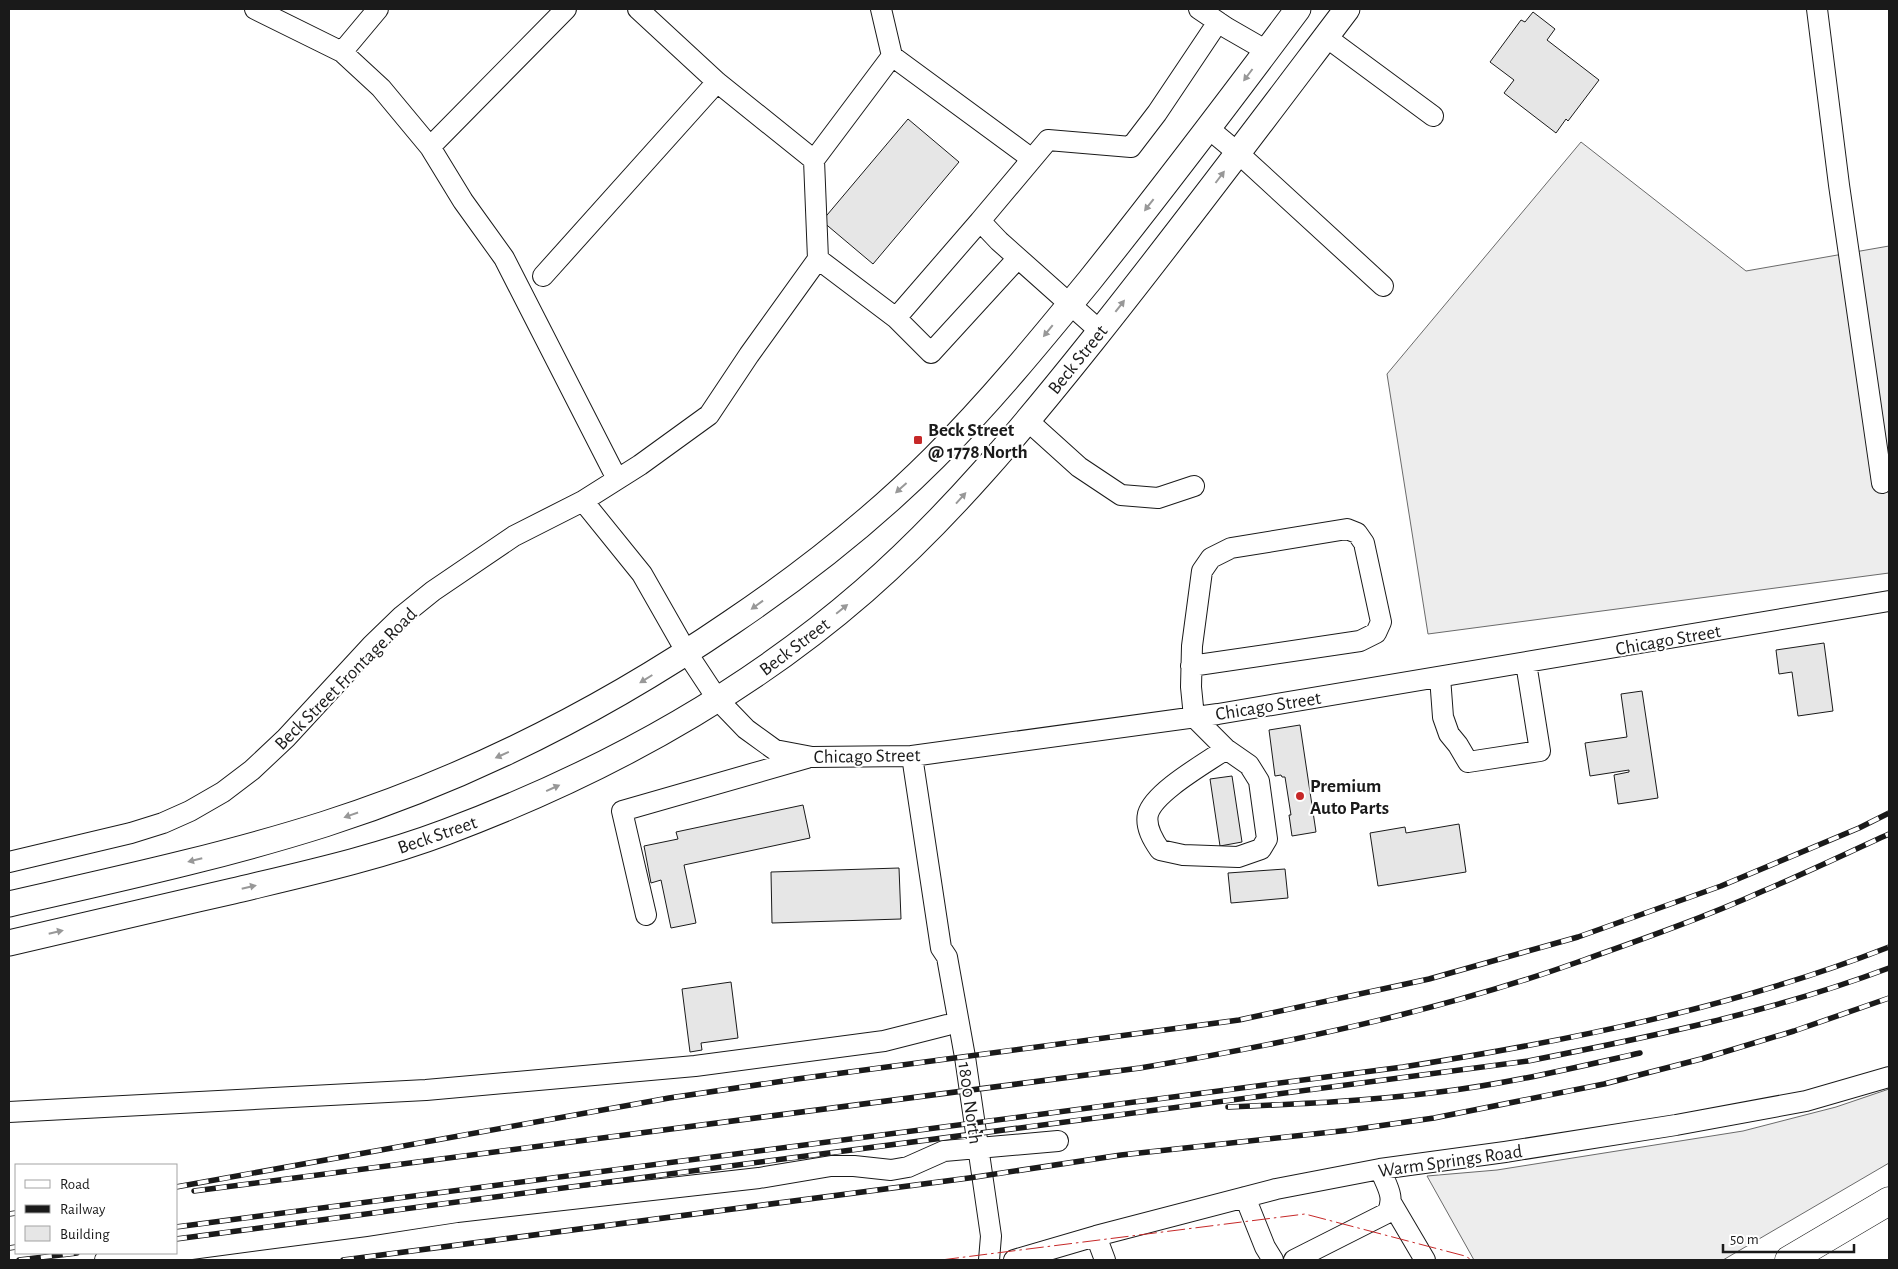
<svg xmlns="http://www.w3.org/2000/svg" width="1898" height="1269" font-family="'Alegreya Sans',sans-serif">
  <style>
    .built { fill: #ededed; stroke: #6a6a6a }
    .building { fill: #e6e6e6; stroke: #1a1a1a }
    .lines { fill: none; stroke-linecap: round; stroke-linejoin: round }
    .minor-casing { stroke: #1a1a1a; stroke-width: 22 }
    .major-casing { stroke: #1a1a1a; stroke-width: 27 }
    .highway-casing { stroke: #1a1a1a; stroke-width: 29 }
    .minor { stroke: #fff; stroke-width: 20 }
    .major { stroke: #fff; stroke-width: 25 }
    .highway { stroke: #fff; stroke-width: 28 }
    .rail-casing { stroke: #1a1a1a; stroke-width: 5.5 }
    .rail { stroke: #fff; stroke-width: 4; stroke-dasharray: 11; stroke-linecap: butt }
    .power { stroke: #c62828; stroke-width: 1; stroke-dasharray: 18 4 2.5 4; stroke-linecap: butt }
    .oneway { fill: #989898 }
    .poi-dot { fill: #c62828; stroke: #fff; stroke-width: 2 }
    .labels { text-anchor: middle; stroke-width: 4; stroke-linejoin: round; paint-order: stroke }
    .street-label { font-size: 19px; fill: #1a1a1a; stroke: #fff }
    .poi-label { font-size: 19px; font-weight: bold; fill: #1a1a1a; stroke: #fff; text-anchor: start }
  </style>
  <rect width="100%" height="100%" fill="#fff"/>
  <path class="built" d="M1581,142L1746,271L1889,246V573L1428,634L1387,374Z
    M1889,1089V1163L1723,1260H1474L1427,1176L1497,1170L1743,1131L1836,1107Z"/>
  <path class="building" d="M1533,12L1555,29L1547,40L1599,80L1568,121L1566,119L1556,133L1504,93L1514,80L1490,62L1521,20L1525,22Z
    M908,119L959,162L873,264L822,221Z
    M1824,643L1833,711L1798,716L1792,672L1779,674L1776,650Z
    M1642,691L1658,798L1618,804L1614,775L1629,772V770L1590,776L1585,743L1627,737L1621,694Z
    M1300,725L1316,832L1292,836L1289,815H1291L1285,777H1282L1281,775L1275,776L1269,730Z
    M1232,776L1242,842L1220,846L1210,779Z
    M803,805L810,838L684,865L696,923L671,928L661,880L651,883L644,846L678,839L676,832Z
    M1459,824L1466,872L1378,886L1370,833L1405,827L1406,833Z
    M899,868L901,919L772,923L771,872Z
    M1285,869L1288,898L1231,903L1228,873Z
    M731,982L738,1038L701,1043L702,1050L690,1052L682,989Z"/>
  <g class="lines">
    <g class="minor-casing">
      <path id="minor" d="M255,9L342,52L381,88L430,147L463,201L504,258L617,479
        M638,9L717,82L814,160
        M881,9L892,56L1032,159
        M1199,9L1227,28L1267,51
        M1817,9L1839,185L1882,483
        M1326,37L1433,116
        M342,52L378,9
        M1208,128L1238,153L1383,286
        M430,147L566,9
        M818,259L814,160L892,56
        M543,276L717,82
        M896,318L980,221
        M1100,331L999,241L980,221L1048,140L1131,147L1157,113L1218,22
        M1028,421L1079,467L1121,495L1158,498L1194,486
        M583,501L642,574L687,653L718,700L746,729L775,750L812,757L912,756L1218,714L1889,601
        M1191,666L1360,641L1376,633L1381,622L1364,543L1357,533L1347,529L1231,548L1211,558L1202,571L1192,646L1191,687L1194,717L1226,749L1249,765L1259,781L1267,839L1261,849L1238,857L1183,855L1160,850C1153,840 1145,827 1148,814C1154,792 1206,763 1226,749
        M1440,677L1443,717L1449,734L1458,745L1468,762L1540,751L1526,663
        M912,756L941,948L947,957L965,1057L991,1236L989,1260
        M9,862L131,833L163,823L190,811L223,792L252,770L286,738L371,646L402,616L433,591L514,536L583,501L640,465L709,415L749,355L818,259L896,318L931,353L1018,258
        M646,915L622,811L807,758
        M9,1112L426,1090L695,1066L884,1041L947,1025
        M1245,1197L1265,1247L1273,1260
        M1392,1204L1425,1260
        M1096,1236L1105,1260
        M176,1251L366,1226L457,1212L759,1178L831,1166H854L891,1170L908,1167L944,1151L1058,1141
        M105,1260L163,1253
        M1014,1260L1096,1236L1276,1189L1380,1169L1505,1152L1676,1125L1806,1101L1889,1077
        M1294,1260L1387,1213C1396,1197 1386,1185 1380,1169"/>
    </g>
    <g class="major-casing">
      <path id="major" d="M9,904C114,880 221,857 325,824C472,777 605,709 732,622C803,574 873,519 934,458C990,402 1040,341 1090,280C1161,191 1230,100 1298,9
        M9,943C83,926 158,908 233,891C304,874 377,858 446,832C598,775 741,698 864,591C950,516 1022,429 1093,340C1180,231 1263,120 1347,9"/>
    </g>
    <g class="highway-casing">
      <path id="highway" d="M1789,1260L1889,1201"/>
    </g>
    <use href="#minor" class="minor"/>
    <use href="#major" class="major"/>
    <use href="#highway" class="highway"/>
    <g class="rail-casing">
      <path id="rail" d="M1228,1107C1298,1104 1369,1101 1439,1092C1507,1084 1573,1068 1640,1053
        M176,1187L669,1098L797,1079L1239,1020L1429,979L1578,937L1721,886L1859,828L1889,813
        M194,1191L1140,1068C1288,1043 1437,1012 1578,962C1640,940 1703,918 1763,891C1806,873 1847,853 1889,834
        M9,1214L16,1213
        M176,1227L1403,1067C1568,1041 1733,1008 1889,947
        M176,1239L1528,1061C1650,1037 1772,1012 1889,968
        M9,1248L16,1247
        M19,1260L77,1253
        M343,1260L969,1178L1121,1155L1350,1130L1434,1118L1604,1084L1701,1059L1794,1031L1889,998"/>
    </g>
    <use href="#rail" class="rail"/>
    <path class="power" d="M941,1260L1305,1214L1465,1256L1472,1260"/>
  </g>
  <defs><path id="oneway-solid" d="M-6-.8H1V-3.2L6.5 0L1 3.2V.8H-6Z" transform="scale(1.25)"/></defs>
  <g class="oneway">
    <use href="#oneway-solid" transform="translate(1248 75) rotate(127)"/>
    <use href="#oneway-solid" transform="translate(1220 177) rotate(-53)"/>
    <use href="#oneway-solid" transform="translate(1149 205) rotate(128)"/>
    <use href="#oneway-solid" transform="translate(1120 306) rotate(-52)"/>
    <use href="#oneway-solid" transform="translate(1048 331) rotate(129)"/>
    <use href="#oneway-solid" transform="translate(901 488) rotate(138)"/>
    <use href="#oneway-solid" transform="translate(961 498) rotate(-48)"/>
    <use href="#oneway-solid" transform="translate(757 605) rotate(144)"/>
    <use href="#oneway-solid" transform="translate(842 609) rotate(-39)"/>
    <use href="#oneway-solid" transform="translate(646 679) rotate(148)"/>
    <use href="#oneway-solid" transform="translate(502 755) rotate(156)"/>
    <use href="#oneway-solid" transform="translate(553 788) rotate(-24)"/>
    <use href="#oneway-solid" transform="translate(351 815) rotate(161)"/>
    <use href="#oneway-solid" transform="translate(195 860) rotate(166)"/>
    <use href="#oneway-solid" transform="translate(249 887) rotate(-13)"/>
    <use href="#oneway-solid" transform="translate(56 932) rotate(-13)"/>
  </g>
  <g class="poi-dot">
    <rect x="913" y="435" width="10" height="10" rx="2.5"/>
    <circle cx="1300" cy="796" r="5"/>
  </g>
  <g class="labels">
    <g class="street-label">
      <text transform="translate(1077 359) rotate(-51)" y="7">Beck Street</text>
      <text transform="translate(1668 639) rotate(-10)" y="7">Chicago Street</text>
      <text transform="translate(794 646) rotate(-37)" y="7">Beck Street</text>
      <text transform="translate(345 678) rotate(-45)" y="7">Beck Street Frontage Road</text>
      <text transform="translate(1268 705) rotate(-9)" y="7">Chicago Street</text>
      <text transform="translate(867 755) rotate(-1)" y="7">Chicago Street</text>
      <text transform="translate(437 834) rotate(-19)" y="7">Beck Street</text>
      <text transform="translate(971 1103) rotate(82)" y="7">1800 North</text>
      <text transform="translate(1450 1160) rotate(-8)" y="7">Warm Springs Road</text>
    </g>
    <g class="poi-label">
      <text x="928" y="436">Beck Street<tspan x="928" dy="22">@ 1778 North</tspan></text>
      <text x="1310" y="792">Premium<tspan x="1310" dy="22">Auto Parts</tspan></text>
    </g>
  </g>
  <rect width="1898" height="1269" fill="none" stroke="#1a1a1a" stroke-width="20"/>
  <rect x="15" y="1164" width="162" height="90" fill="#ffffff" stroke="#a3a3a3"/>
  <rect x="25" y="1180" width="25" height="8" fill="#ffffff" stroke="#a3a3a3"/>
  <text x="60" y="1189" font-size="15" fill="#1a1a1a">Road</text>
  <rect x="25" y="1205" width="25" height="8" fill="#1a1a1a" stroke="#a3a3a3"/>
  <text x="60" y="1214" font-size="15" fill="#1a1a1a">Railway</text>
  <rect x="25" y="1226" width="25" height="15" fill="#e6e6e6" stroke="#a3a3a3"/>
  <text x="60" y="1239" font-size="15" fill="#1a1a1a">Building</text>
  <path d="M1723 1244v8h131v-8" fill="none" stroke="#1a1a1a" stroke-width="2.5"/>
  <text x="1730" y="1244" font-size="15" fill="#1a1a1a" stroke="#ffffff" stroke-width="4" paint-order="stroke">50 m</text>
</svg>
